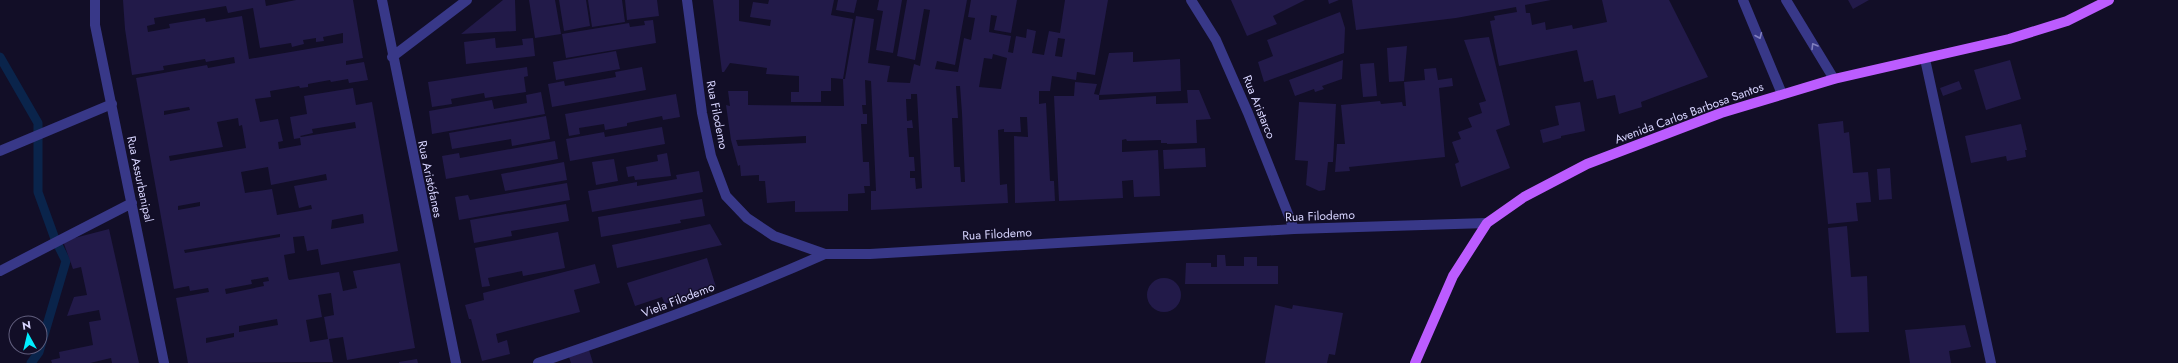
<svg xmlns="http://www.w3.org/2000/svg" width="2178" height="363" font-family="Jost,sans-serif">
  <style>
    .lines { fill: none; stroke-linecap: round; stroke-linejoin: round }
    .stream { stroke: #0a244b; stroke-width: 9 }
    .building { fill: #221a49; fill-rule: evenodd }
    .minor { stroke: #383888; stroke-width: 10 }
    .major { stroke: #bc5cff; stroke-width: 10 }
    .oneway { stroke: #807fbe }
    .labels { text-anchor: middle; stroke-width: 3; stroke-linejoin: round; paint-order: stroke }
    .street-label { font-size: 12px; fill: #d8d5ff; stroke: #120e27 }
  </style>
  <rect width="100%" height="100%" fill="#120e27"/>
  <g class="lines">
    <path class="stream" d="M0,57L38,123V192L55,239L66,261L39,352L31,363"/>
  </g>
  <path class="building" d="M123,0H265L266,6L296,0H353L363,58L346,61V65L364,62L368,80L349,83L348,79L331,82L330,80L308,84V87L300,88L299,86L270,91L271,97L255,99L260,122L278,119L283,141L278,142L279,149L301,145L300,138L294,139L290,117L307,114L304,96L353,88L356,105L372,102L398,251L321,265L318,249L307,251L304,236L293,237L295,253L284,255L288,278L289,280L339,272L343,291L357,288L353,271L400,263L415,348L347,360L343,337L329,339L333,362L188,363L176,298L209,292L208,288L190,291L189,286L174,289L136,78L207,65L208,68L235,63L234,57L206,62L205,59L163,66L164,70L132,75L125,29ZM226,6L228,13L253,8L260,48L291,43L292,47L304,44L303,40L316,38V42L324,41L323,37L343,33V43L249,59L242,16L206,22L205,18L169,24L170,28L148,32L147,26L155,24L154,18ZM189,107L190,110L164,115V111ZM238,118L239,126L242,125L246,148L170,161L169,156L223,147L217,122ZM355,122L356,128L301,137L300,136L313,133L312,129ZM268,167L271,185L326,174L327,180L294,186L299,208L311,205L312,209L277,215L272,189L245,193L241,172ZM200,202V206L178,210V206ZM363,214L364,223L331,229L332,220ZM280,234V237L185,253L184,250ZM268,277L269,281L263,282L264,286L226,294L225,289L252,284L251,280ZM331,293L334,315L324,317L328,339L310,342L306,320L322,317L318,295ZM277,319L278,325L239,332V326ZM234,333V337L206,343V338Z
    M503,0H515L516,31L461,34Z
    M529,0H555L561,34L535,38Z
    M559,0H586L590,26L564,31Z
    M588,0H622L625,22L592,27Z
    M625,0H657L659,16L627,20Z
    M713,0H739V21L770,26L771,20L750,17L753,2L768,4L769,0H834L831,15L853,19L843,79L831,78V91H821V102H791V92H799V76L766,74L767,68L730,63L724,72H722Z
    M838,0H857L854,13L836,10Z
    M879,0H902L893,53L876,50L883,11L877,10Z
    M907,0H967L955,65L937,61L935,69L958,72L964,38L971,40L975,18L968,17L971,0H1017L1011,33L994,30L997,16L991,15L989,32L1011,36L1008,52L1013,53L1016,36L1026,38L1027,29L1036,31L1032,53L1044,55L1049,31L1060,33L1065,0H1108L1095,75L1077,72L1076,80L1052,76L1050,91H1039V104L1046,103L1050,181H1054L1055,201L1015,203L1014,136L1028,137L1027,117H1020L1021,132H1004V129L998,130L1000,185L1007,184L1008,203L871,210V191H876L871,81L865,80L866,105H862L863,114H867V124H861L863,162H869L870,186H864L865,193L848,194V211L795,212V201L767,203L765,181H759V175L741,176L740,165L738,166L731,140L726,105L730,106L728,91H748V105L844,106L843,79H845L856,16L874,19L868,63L890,66L887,82L910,83L914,64L920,66L930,10L924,9L915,60L897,56ZM1058,38L1065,39L1062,57L1055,56ZM993,54L1007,58L1001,89L979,87L984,58L992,59ZM956,86H960L962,113L965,182H961L960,167H954L952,118H958ZM911,94H917L922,188L916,189L915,178H910V171H915L914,157H909L907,128H913L912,120L907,121L906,99H911ZM806,136V143L738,146L736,140Z
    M1231,0H1305L1273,16L1277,24L1247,36Z
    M1328,0H1339L1329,4Z
    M1352,0H1551L1525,5L1526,13H1530L1532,25L1545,22L1546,30L1572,25L1573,29L1607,22L1602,0H1669L1708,77L1641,102L1642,107L1619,114L1615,95L1597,99L1593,80L1584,82L1577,50L1499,66L1490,21L1495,20L1494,16L1517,12L1516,7L1456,18L1356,30Z
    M1848,0H1869L1853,9Z
    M1340,12L1345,28L1344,53L1264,82L1258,62L1273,56L1267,40Z
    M653,20L656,43L566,58L562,34L629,23L630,27L645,25L644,21Z
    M1489,37L1510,125L1496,130L1510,168L1461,187L1455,164L1459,162L1452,142L1461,139L1458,132L1472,127L1468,118L1482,113L1479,103L1486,101L1464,40Z
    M495,38L496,48L523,45L522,39L533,38L535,56L466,64L464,42Z
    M1407,46L1404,81L1389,82L1387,48Z
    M616,51L620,69L556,80L553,62Z
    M1133,52V62L1180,59L1181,91L1099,95L1109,53Z
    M1343,60L1342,79L1322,86L1324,89L1315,92L1314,89L1295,96L1289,80Z
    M2010,60L2021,99L1986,110L1974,70Z
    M1374,63L1377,96L1363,97L1360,64Z
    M527,67L528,76L524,77L526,92L485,98L484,93L451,99L452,104L432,107L428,82Z
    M642,67L646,90L552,107L548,84L564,81L565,86L616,77L615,72Z
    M1436,68L1438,80L1452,78L1453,86L1439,88L1445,157L1349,167L1350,171L1335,172L1337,144H1345L1341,105L1380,101L1381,104L1402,102L1403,106H1406L1404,82L1425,80L1424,69Z
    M1959,81L1962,89L1943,96L1940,88Z
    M1075,82L1097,84L1094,94L1099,95V100L1156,96V104L1188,103L1187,90H1199L1211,119L1196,120L1197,143L1167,144V143H1161V140L1127,141L1126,139L1122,140V152L1158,150L1160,196L1134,197L1133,180L1122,181L1123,198L1059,201L1054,96H1074Z
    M541,92L545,114L432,134L429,111L492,100L494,109L527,103L526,95Z
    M676,94L680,117L663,120L662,116L627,123V126L605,130L604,124L579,128L580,134L569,136L565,114Z
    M1299,102L1336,104L1333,162H1328L1325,190L1319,191L1306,185L1308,161L1295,160Z
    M1580,102L1585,131L1561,136V138L1543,143L1540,130L1559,125L1555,106Z
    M546,116L550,139L512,146L511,139L452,149L449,133Z
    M1843,121L1844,133L1849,132L1853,173L1868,172L1871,202L1856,203L1858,221L1828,224L1818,124Z
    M2021,124L2027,150H2025L2026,157L2007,161L2006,156L1971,163L1965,136Z
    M662,127L665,144L570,161L566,139L604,132L605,137Z
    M555,141L558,159L446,179L442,156L459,153L460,158Z
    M1205,148L1206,167L1164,169L1163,150Z
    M667,153L671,176L635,180L634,176L628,177L626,167L658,161L657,155Z
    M614,159L618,181L596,185L592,162Z
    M564,162L567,180L505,191L501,174Z
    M1890,168L1892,199L1879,200L1877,169Z
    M699,171L703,192L592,212L588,191L637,182V186L677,179L676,175Z
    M567,183L570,200L459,220L455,197L468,195L470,200Z
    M702,199L705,216L680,220L681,223L601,237L598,217Z
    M566,204L569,221L511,231L512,236L474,243L470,220Z
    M710,224L722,245L617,268L612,245Z
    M1847,226L1851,277L1867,276L1869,332L1836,333L1828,228Z
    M109,229L139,363H112L111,358L90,363H52L51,360L60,358L59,352L93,345L89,322L101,320L99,310L67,316L74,297L87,295L81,267L73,269L63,241Z
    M558,232L565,268L523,276L522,271L488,278L490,286L482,287L475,248Z
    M1217,255H1225L1226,266H1244V257H1257V266H1278V284H1185L1186,263H1211V267H1217Z
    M707,258L716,287L665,304L662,297L635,306L627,283Z
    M595,264L600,283L574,290L580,312L496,334L498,343L507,340L510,354L482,361L471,319H469L465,305L484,300L483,293Z
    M1147 295a17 17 0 1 1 34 0a17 17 0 1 1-34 0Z
    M1275,305L1292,309L1293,305L1343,313L1335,355L1329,354L1327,363H1265Z
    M1965,325L1971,347L1949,351L1951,363H1910L1905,330Z
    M589,350L593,363H571L569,357Z
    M417,359L418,363H399V362Z"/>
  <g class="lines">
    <path class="minor" d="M95,0V25L164,363
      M382,0L456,363
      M687,0L702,113L711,156L726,196L747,218L774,236L825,254H870L1294,229L1487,223
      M1191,0L1216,40L1248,113L1294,229
      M1743,0L1782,94
      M1786,0L1834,79
      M392,57L467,0
      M1925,59L1991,363
      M0,151L112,104
      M0,271L132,203
      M538,363C635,330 731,296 825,254"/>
    <path class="major" d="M1415,363L1453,276L1487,223L1524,197L1587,164L1721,113L1834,79L2009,39L2067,21L2109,0"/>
  </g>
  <defs><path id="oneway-chevron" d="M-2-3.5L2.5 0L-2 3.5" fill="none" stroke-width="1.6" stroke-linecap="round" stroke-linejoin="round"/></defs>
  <g class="oneway">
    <use href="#oneway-chevron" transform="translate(1759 36) rotate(67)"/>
    <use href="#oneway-chevron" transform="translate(1814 46) rotate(-121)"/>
  </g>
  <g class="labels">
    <g class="street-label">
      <text transform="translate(1259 107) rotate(68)" y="4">Rua Aristarco</text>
      <text transform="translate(1689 113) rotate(-20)" y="4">Avenida Carlos Barbosa Santos</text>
      <text transform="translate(717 115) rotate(79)" y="4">Rua Filodemo</text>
      <text transform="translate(140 179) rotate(78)" y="4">Rua Assurbanipal</text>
      <text transform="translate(430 179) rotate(78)" y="4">Rua Aristófanes</text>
      <text transform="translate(1320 216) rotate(-2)" y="4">Rua Filodemo</text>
      <text transform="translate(997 234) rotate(-3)" y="4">Rua Filodemo</text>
      <text transform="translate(678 300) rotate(-21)" y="4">Viela Filodemo</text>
    </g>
  </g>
  <g transform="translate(28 335) rotate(352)"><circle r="19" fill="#120e27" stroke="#615e7d"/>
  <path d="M0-3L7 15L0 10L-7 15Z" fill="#01efff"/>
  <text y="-6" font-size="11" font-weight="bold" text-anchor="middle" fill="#d8d5ff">N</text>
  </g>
</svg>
